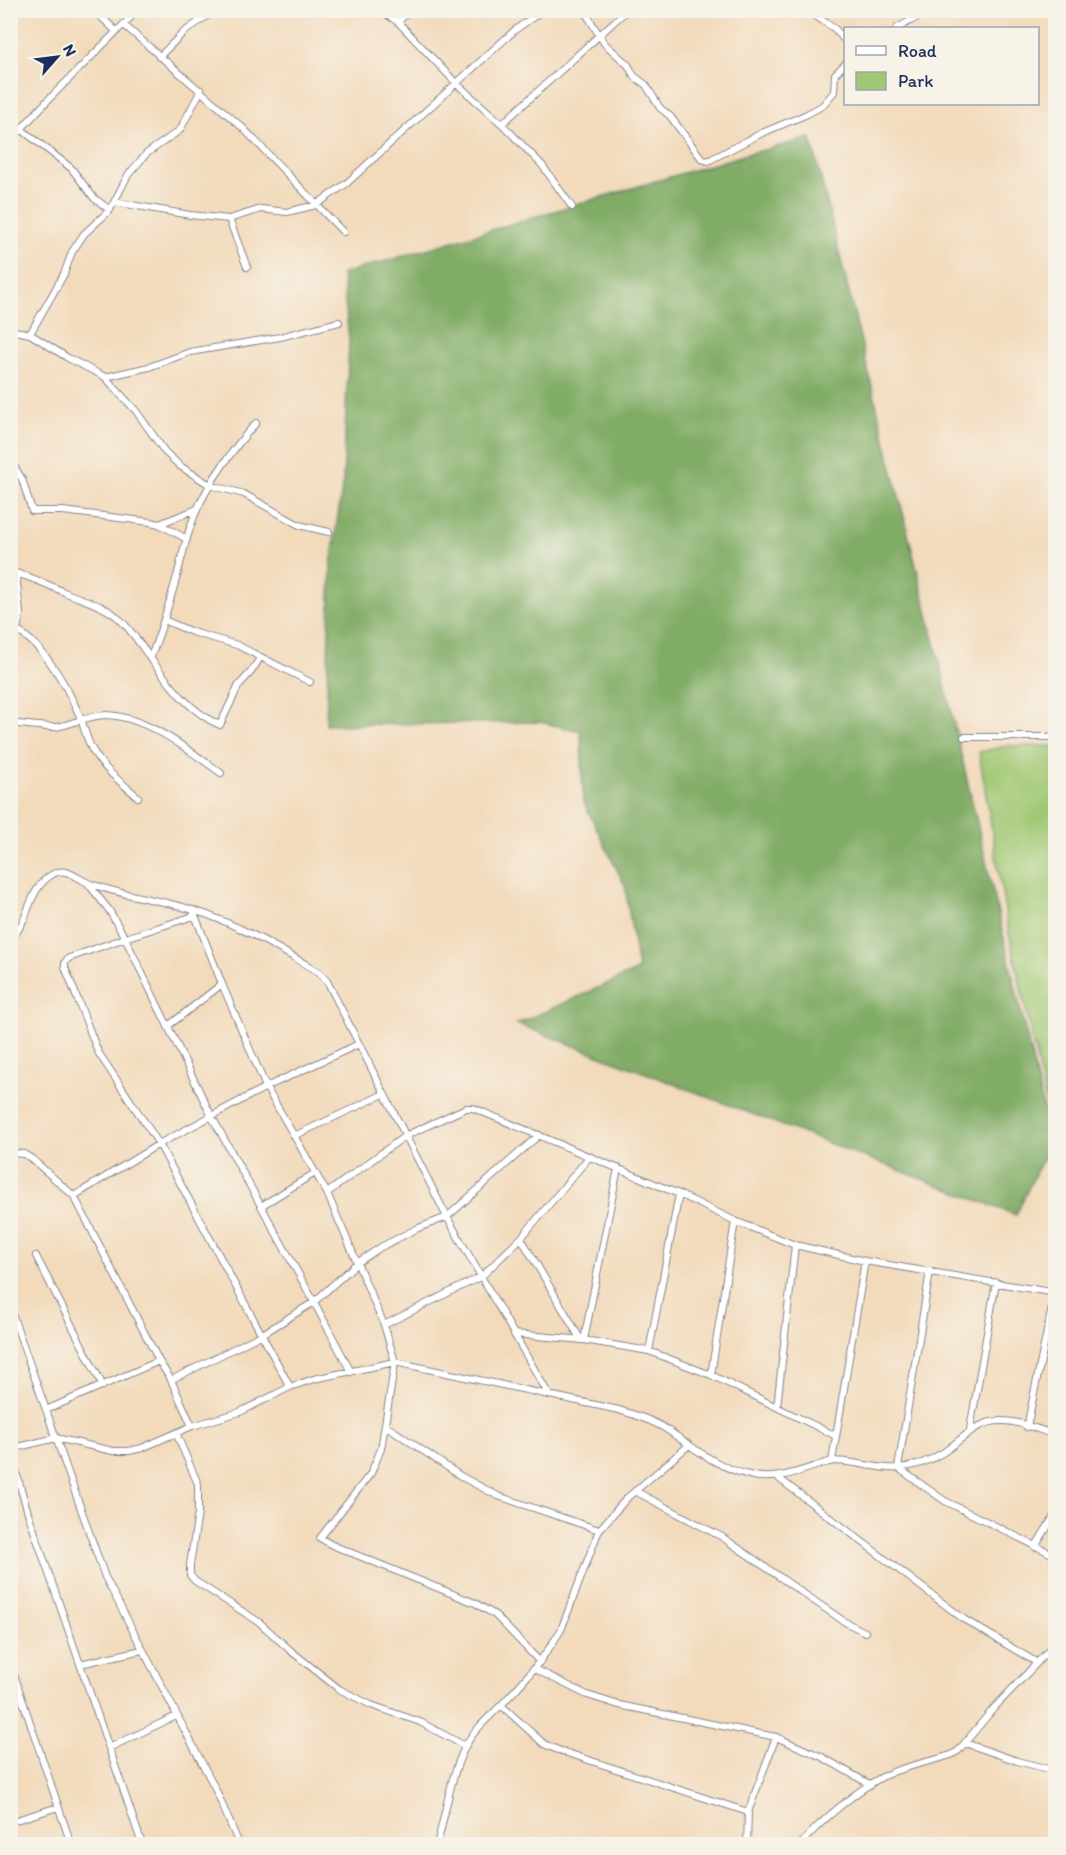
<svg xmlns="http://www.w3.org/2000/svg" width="1066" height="1855" font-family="Itim,sans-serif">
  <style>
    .green { fill: #a0c873; stroke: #5e7c68; stroke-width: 1.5 }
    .forest { fill: #80ac65; stroke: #4e6e62; stroke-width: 1.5 }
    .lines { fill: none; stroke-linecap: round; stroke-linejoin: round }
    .street-casing { stroke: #86848c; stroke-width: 8 }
    .street { stroke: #fff; stroke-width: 6 }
  </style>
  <rect width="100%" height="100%" fill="#f7f3e8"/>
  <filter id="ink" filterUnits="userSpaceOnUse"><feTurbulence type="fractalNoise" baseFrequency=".0167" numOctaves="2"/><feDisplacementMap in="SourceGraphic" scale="12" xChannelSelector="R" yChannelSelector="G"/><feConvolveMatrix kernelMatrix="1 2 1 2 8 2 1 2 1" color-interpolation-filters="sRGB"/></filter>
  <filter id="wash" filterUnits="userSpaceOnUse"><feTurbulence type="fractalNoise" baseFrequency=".008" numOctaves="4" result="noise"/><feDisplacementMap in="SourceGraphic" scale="24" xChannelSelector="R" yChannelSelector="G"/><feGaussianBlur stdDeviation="1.35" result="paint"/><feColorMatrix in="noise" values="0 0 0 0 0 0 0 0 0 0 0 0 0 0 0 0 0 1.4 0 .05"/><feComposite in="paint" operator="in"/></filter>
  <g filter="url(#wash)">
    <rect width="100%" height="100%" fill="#f2dabb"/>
    <path class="green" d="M1006,746H1055V1117L1049,1116L1008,928L979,752Z"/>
    <path class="forest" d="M811,138L941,668L1052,1145L1037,1170L1016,1215L517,1024L638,970L625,886L583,801L581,731L539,722L326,725L331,565L343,481L349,339L342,274L744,155Z"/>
  </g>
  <g filter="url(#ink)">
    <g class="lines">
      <g class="street-casing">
        <path id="street" d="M94,10L117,32
          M380,10L398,22L457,84L502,124L542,165L572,207
          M584,10L604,43L628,65L634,76L646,85L660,108L670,116L702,159L708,161L762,133L805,115L822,106L834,92L835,74L846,63
          M807,10L835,29L846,42
          M398,22L410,10
          M124,25L243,128L343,232
          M897,28L931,10
          M159,57L183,33L215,10
          M502,124L627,10
          M21,129L71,168L94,198L110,210
          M10,141L48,100L138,10
          M114,202L190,215L229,219L261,209L287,212L316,205L347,183L373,159L515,30L543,10
          M229,219L247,267
          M10,330L30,334L68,358L105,377L136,411L165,452L180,466L210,485L244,494L299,525L329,532
          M30,334L64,274L72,252L84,234L110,210L128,175L146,154L180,130L201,90
          M105,377L149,367L190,352L280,337L339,322
          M10,460L22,479L32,511H63L151,522L159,524L197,509
          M159,524L187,539
          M10,572C29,575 45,584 62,591C79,599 102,604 116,616C131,628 140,645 151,659C169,684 191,713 220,725L239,685L251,672L260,658
          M16,573L20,614L17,630
          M164,620L192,632L237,645L310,682
          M10,627C41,640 65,683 78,712C84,725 86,739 93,751C104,770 122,783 138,797
          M150,659C161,632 169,604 177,576C183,554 187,531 197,510C209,482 235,446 256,423
          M18,724C30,725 43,727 55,727C72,725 88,715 106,715C146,716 190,751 221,773
          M964,737H1056
          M89,885L109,910L125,938L212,1117L314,1302L351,1372
          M193,910L222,984L266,1087L327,1193L384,1325L395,1362L381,1449L371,1473L320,1538L332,1545L475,1603L495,1615L540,1662
          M194,916L125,938L69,958L65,962V967L98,1052L159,1144L290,1387
          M10,943C15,935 20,927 24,919C31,902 36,883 53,874C67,866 78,880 91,884C124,896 159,899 193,910C238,924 278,948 319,972L327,981L447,1217L549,1395
          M168,1026L222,984
          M294,1136L384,1094
          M10,1153L24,1154L32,1159L74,1196L159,1361L171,1380L192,1426
          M327,1193L405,1136L466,1108H473L679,1194L735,1221L795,1245L865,1261L1056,1293
          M74,1196L159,1144L266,1087L359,1044
          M261,1206L315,1173
          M36,1256L103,1386
          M930,1271L898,1468L945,1501L1056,1556
          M10,1308L105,1577L215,1788L239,1844
          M384,1325L482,1276L521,1238
          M514,1334L584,1340L649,1351L711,1375L836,1436
          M581,1340L521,1238L590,1156
          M584,1340L618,1168
          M649,1351L679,1194
          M711,1375L735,1221
          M171,1380L261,1335L314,1302L357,1263L381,1247L416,1229L447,1217L539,1135
          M777,1407L795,1245
          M46,1410L159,1361
          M385,1425L462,1477L498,1496L599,1530
          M1027,1427L1055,1293
          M970,1429L996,1282
          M176,1433L198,1484V1513L190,1565V1575L195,1581L259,1622L291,1651L339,1689L371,1705L420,1722L465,1746
          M10,1449L56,1438L113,1451H129L142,1448L192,1426L240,1412L290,1387L314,1379L395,1362L619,1410C635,1415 652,1420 666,1429C696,1449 717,1468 753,1476C780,1481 804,1469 829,1462C845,1458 877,1470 897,1468C913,1467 930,1461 944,1452C963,1439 977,1420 1003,1421C1020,1421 1039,1430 1056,1435
          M10,1452L29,1516L142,1844
          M832,1461L865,1261
          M777,1477L965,1620L1036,1662
          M635,1491L722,1537L810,1598L845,1622L865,1632
          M1035,1547L1056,1513
          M10,1663L71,1844
          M80,1664L142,1650
          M535,1669L587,1695L619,1705L776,1737L822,1757L871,1785
          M501,1705L544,1744L558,1750L748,1812
          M965,1743L1017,1761L1056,1771
          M109,1748L176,1716
          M10,1822L58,1807
          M437,1844C446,1813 450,1777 465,1747C473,1730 491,1716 504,1702C527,1678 543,1659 561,1630L599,1530L628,1497L688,1446
          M747,1844L748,1812L776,1737
          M801,1844C819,1822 866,1782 893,1772C912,1765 932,1761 951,1755L958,1751L994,1708L1056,1643"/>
      </g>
      <use href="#street" class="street"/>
    </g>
  </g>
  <rect width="1066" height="1855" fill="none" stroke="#f7f3e8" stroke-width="36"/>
  <rect x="844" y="27" width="195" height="78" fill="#f7f3e8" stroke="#9fa5b1" stroke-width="1.5"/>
  <rect x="856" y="46" width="30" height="9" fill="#ffffff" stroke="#9fa5b1" stroke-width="1.5"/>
  <text x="898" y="57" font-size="18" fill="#1b2f5e">Road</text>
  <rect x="856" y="72" width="30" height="18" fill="#a0c873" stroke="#9fa5b1" stroke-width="1.5"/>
  <text x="898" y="87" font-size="18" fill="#1b2f5e">Park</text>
  <g transform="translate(57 57) rotate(62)" stroke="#f7f3e8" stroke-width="4.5" paint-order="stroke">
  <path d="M0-4.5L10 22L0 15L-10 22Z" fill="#1b2f5e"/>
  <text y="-9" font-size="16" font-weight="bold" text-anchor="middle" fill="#1b2f5e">N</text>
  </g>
</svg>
